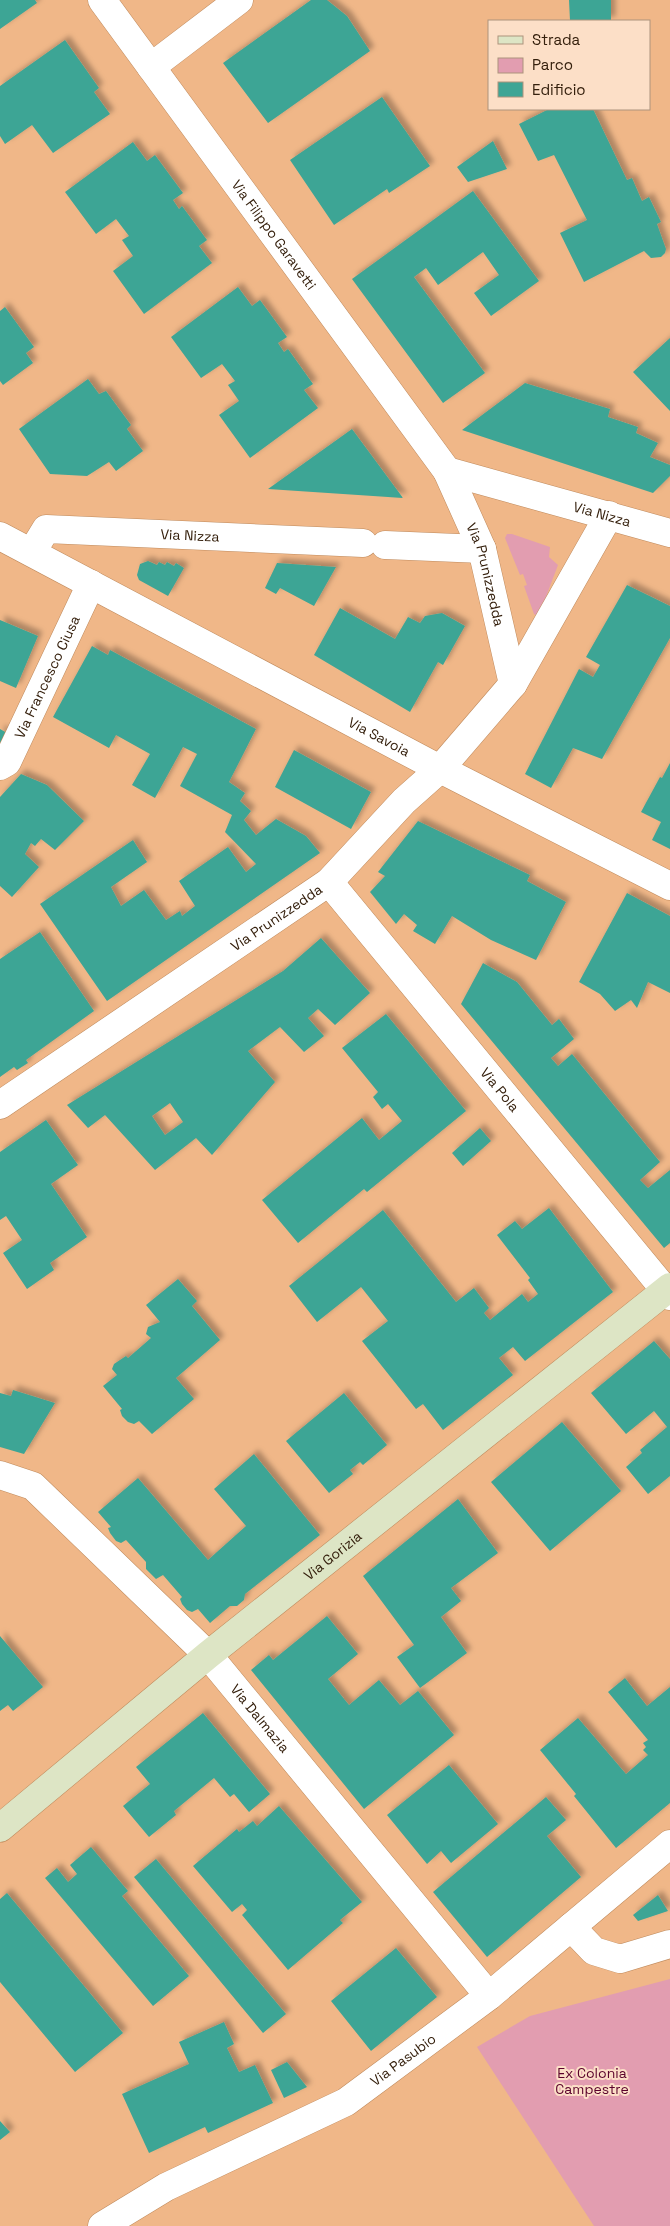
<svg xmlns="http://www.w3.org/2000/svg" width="670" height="2226" font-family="'Space Grotesk',sans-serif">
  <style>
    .green { fill: #e29db0 }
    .building { fill: #3ea595; fill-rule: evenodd; filter: url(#shadow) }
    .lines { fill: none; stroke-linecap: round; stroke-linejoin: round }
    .minor-casing { stroke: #bf8a5c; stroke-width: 29 }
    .tertiary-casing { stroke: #bf8a5c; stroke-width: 29 }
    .secondary-casing { stroke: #bf8a5c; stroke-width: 29 }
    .minor { stroke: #fff; stroke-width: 28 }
    .tertiary { stroke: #fff; stroke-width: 28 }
    .secondary { stroke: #dde5c5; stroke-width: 28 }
    .labels { text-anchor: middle; stroke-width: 4; stroke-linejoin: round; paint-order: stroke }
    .street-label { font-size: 14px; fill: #35200d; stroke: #fcdfc7 }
    .park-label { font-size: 14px; fill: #5b022c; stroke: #fcdfc7 }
  </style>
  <defs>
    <filter id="shadow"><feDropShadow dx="4.5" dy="-4.5" stdDeviation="2.5" flood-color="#0004"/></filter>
  </defs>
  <rect width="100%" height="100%" fill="#f0b788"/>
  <path class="green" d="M507,534H512L550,547L549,557L558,565L541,610L537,616L534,614L524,586L527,585L523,574L520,575L505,538Z
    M670,1979V2226H594L477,2047L530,2016Z"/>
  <path class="building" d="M0,0H35L37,3L0,29Z
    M311,0H327L347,16L370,51L268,123L223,63Z
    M569,0H611V21H570Z
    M65,40L99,88L94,92L110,114L53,153L32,125L5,144L0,136V86Z
    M382,97L430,166L389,193L387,189L334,225L290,160Z
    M549,109H593L627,180L632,178L642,201L649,197L661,222L657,224L666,249L665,253L661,257L651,258L644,251L584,282L560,233L587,220L554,155L538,161L519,124Z
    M493,141L507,169L468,182L457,167Z
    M133,142L147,161L155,155L183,193L173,200L179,209L182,206L207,240L199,246L212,263L144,314L113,271L133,256L122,240L129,236L116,219L96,234L65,192Z
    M473,191L539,281L491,316L474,293L499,275L483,252L438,285L426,268L414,277L485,373L443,403L352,279Z
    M238,287L252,306L260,300L287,337L278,343L284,352L288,349L313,384L304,390L318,408L250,458L219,415L239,401L228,385L235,381L222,364L201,378L171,337Z
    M5,307L34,347L26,353L33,363L3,385L0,381V311Z
    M670,338V411L633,372Z
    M88,379L99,394L106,391L131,425L127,429L143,451L116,471L109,462L87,476L50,474L19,429Z
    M525,383L610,409L608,417L638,427L636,433L658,443L650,457L670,465V476L653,493L462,430Z
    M352,429L403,498L268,489Z
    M148,561L157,565L159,562L165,565L167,562L174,566L176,563L184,568L168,596L139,580L137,575L140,564Z
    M277,563L336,567L314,606L280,588L276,594L265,588Z
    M627,585L670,606V638L602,759L573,748L551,788L525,774L579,669L593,677L600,665L586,657Z
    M340,608L395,639L408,617L420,623L425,616L442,613L465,626L443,665L438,662L410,712L314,655Z
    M0,620L38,636L16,688L0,681Z
    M92,646L108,655L110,650L256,729L229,782L245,793L240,801L251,811L244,820L256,835L276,819L306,836L320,853L107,1001L40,904L133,840L147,862L111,887L121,906L144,890L166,920L180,911L182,916L195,906L179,881L228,847L246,872L256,864L225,832L232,815L180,786L197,754L183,747L155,798L132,785L150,754L116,735L109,748L53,717Z
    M0,729L7,733L0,745Z
    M294,750L371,792L351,829L275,787Z
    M670,763V849L652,840L661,822L641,812L660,777L662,778Z
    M21,774L47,785L84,821L55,850L41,839L35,846L31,843L25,854L39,867L12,897L0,886V797Z
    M418,821L530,875L527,881L566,902L536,960L491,940L452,916L435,944L413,931L417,925L404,914L396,924L370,892L385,876L378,872Z
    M627,893L670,916V993L648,982L637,1008L631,1000L615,1011L600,994L579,982Z
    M40,932L94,1011L26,1060L28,1063L17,1070L14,1067L0,1077V959Z
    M321,938L370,993L335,1025L318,1009L308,1018L324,1036L304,1052L280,1027L248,1051L275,1082L212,1155L196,1138L155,1170L105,1115L88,1128L67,1105L283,971ZM170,1103L183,1122L165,1135L152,1116Z
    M483,963L517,982L552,1025L559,1019L574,1039L551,1058L558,1066L572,1054L660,1162L640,1180L648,1188L670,1170V1243L664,1248L461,1004Z
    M386,1014L466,1111L367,1192L364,1189L298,1243L262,1200L362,1118L379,1140L402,1121L388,1104L382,1109L373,1097L378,1092L342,1048Z
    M46,1120L78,1165L51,1184L87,1237L50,1263L54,1270L27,1289L3,1253L22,1240L6,1216L0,1220V1152Z
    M480,1128L491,1141L463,1166L452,1153Z
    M549,1208L613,1292L525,1361L513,1347L499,1358L513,1375L443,1430L423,1404L416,1409L362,1341L388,1321L361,1287L317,1322L289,1286L383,1210L456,1302L474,1288L489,1308L484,1313L490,1320L522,1294L528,1302L538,1294L528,1280L530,1278L497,1235L515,1221L522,1229Z
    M178,1279L197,1301L192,1306L220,1340L176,1378L194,1399L152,1434L139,1421L134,1424L128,1422L122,1416L120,1410L122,1409L103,1386L117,1375L112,1369L114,1364L126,1356L128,1358L151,1338L146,1334L148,1327L160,1322L146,1305Z
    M654,1341L670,1359V1476L648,1494L626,1467L642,1453L640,1450L667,1427L654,1411L626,1434L591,1393Z
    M13,1390L55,1403L24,1454L0,1447V1393L11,1396Z
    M344,1393L387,1445L363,1465L360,1462L350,1470L353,1474L329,1493L286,1441Z
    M562,1422L621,1491L550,1551L491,1482Z
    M254,1454L320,1535L245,1594L244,1600L237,1606H230L210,1623L198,1609L192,1612L187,1610L182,1604L180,1599L182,1597L163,1575L156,1579L146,1569V1562L126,1540L121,1543L116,1541L110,1533L108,1528L111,1527L98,1512L138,1478L208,1560L246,1526L214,1489Z
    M458,1499L498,1553L451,1588L461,1601L441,1617L467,1653L420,1688L397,1657L414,1645L363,1576Z
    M327,1616L358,1654L328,1679L349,1705L379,1680L400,1705L418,1691L454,1735L364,1809L251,1670L269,1655L273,1660Z
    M0,1636L43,1687L13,1711L8,1705L0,1711Z
    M625,1678L647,1706L670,1687V1803L616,1848L574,1796L576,1794L540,1750L578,1718L626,1774L648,1755L643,1750L646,1747L643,1743L648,1740L608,1692Z
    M203,1713L270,1794L249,1812L234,1794L230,1797L214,1778L174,1811L176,1815L149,1837L123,1806L150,1784L136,1767Z
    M449,1765L498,1824L451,1863L441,1851L427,1864L387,1815Z
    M546,1797L566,1820L547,1836L581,1877L487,1957L433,1892Z
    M279,1806L362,1902L340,1920L343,1923L288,1970L242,1915L247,1910L242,1904L232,1912L193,1866L237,1829L239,1832L253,1821L257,1826Z
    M91,1847L128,1891L122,1896L189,1976L153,2006L45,1878L57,1868L68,1882L77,1874L70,1865Z
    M156,1859L286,2014L263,2033L134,1877Z
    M7,1893L123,2033L75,2072L0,1982V1899Z
    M658,1895L668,1911L638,1921L633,1915Z
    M396,1948L437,1997L371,2051L331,2001Z
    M224,2022L234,2044L227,2048L239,2072L255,2065L273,2103L208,2133L205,2127L149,2153L122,2094L189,2064L179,2042Z
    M287,2062L307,2087L284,2098L271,2070Z
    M0,2121L10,2132L0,2140Z"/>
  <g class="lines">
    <g class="minor-casing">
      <g id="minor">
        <path id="s1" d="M102,0L447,471L482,549L513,684"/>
        <path d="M151,67L239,0"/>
        <path id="s2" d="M447,471L670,533"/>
        <path d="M385,545L482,549"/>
        <path id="s3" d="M32,552L46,529L363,543"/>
        <path id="s4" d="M0,766L7,762L91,584"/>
        <path id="s5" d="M329,882L670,1296"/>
        <path id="s6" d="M0,1105L329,882L404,801L440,769L513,684L609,515"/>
        <path id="s7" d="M0,1475L33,1486L208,1655L489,1996"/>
        <path d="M571,1927L594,1951L620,1959L670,1944"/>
        <path id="s8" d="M102,2226L166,2187L346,2102L489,1996L670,1844"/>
      </g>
    </g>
    <g class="tertiary-casing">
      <g id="tertiary">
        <path id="s9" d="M0,536L440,769L670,886"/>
      </g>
    </g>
    <g class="secondary-casing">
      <g id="secondary">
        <path id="s10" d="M0,1828L208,1655L670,1287"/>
      </g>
    </g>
    <use href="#minor" class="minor"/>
    <use href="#tertiary" class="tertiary"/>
    <use href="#secondary" class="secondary"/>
  </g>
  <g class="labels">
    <g class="street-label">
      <text dy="5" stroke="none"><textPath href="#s1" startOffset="291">Via Filippo Garavetti</textPath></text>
      <text dy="5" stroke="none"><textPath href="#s2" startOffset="161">Via Nizza</textPath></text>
      <text dy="5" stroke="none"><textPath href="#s3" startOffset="171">Via Nizza</textPath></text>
      <text dy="5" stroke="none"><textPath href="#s1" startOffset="695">Via Prunizzedda</textPath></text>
      <text dy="5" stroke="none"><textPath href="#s4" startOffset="102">Via Francesco Ciusa</textPath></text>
      <text dy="5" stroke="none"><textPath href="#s9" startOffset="429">Via Savoia</textPath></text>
      <text dy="5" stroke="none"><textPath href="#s6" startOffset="334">Via Prunizzedda</textPath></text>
      <text dy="5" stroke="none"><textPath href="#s5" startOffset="269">Via Pola</textPath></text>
      <text dy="5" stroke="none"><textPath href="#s10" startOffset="430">Via Gorizia</textPath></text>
      <text dy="5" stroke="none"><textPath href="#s7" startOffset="360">Via Dalmazia</textPath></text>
      <text dy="5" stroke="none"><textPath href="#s8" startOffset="345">Via Pasubio</textPath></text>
    </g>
    <g class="park-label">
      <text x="592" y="2078">Ex Colonia<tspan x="592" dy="16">Campestre</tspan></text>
    </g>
  </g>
  <rect x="488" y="20" width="162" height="90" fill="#fcdfc7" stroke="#ac937d"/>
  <rect x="498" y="36" width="25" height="8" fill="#dde5c5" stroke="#ac937d"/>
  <text x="532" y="45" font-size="15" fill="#35200d">Strada</text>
  <rect x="498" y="58" width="25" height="15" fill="#e29db0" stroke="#ac937d"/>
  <text x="532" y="70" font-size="15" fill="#35200d">Parco</text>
  <rect x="498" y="82" width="25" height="15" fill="#3ea595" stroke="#ac937d"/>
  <text x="532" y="95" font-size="15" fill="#35200d">Edificio</text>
</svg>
